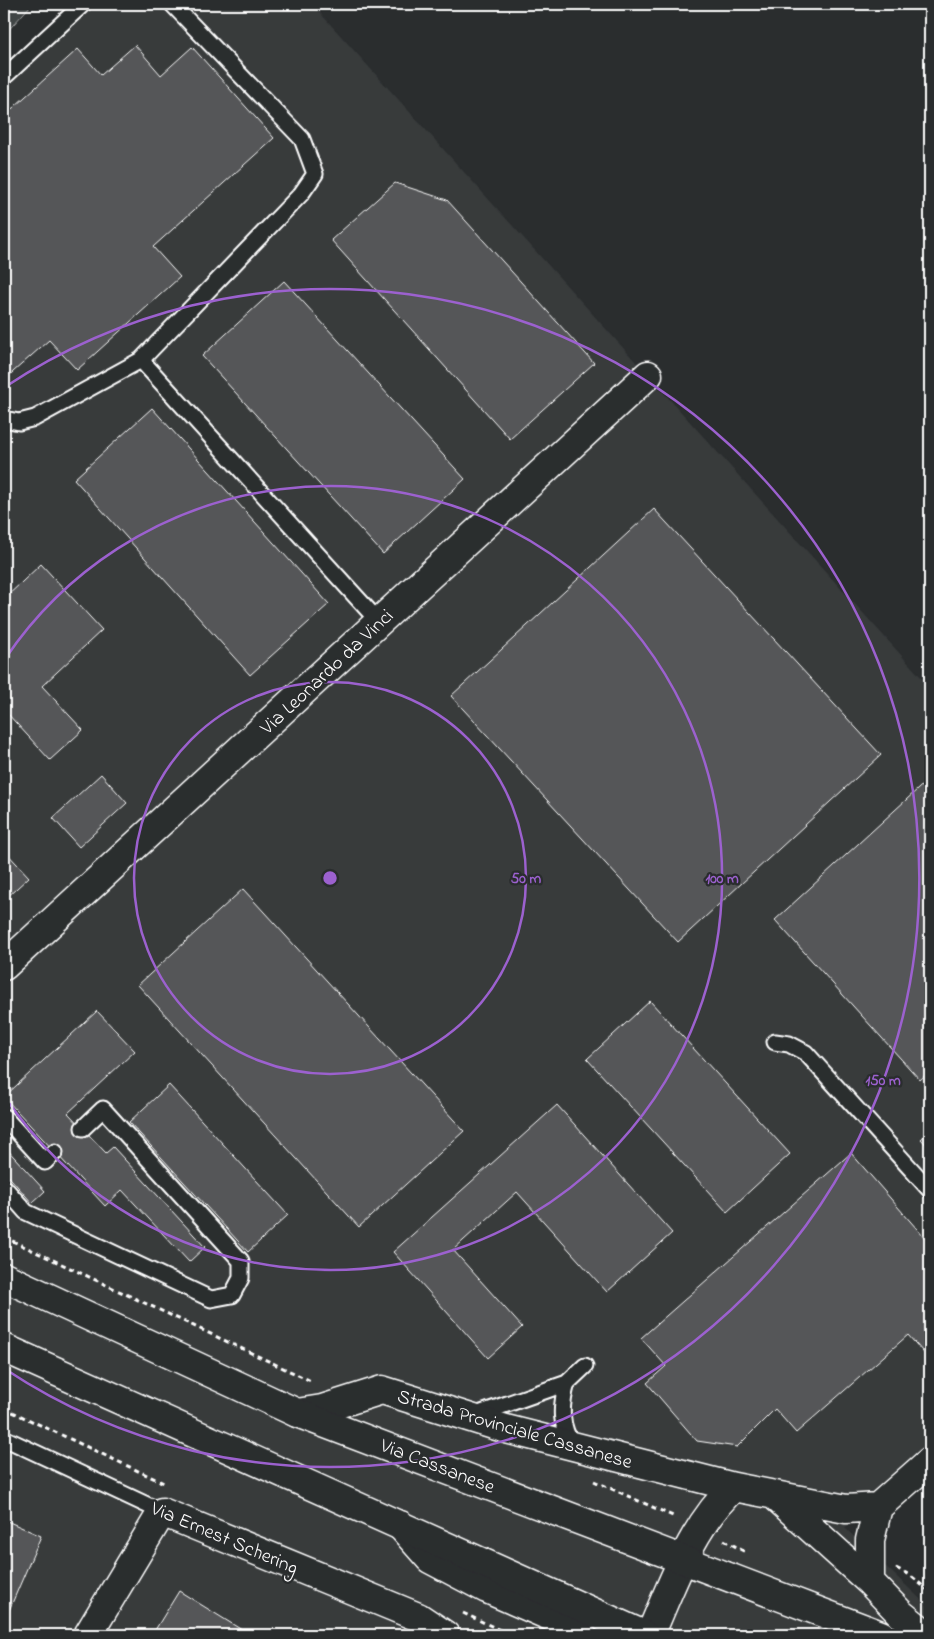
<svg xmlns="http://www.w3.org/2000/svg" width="934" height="1639" font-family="'Indie Flower',sans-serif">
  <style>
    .built { fill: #373a3b }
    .green { fill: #414445; stroke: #a0a2a2 }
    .building { fill: #555758; stroke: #fff }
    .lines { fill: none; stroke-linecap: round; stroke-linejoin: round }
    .service-casing { stroke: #fff; stroke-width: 19 }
    .minor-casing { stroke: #fff; stroke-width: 31 }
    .primary-casing { stroke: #fff; stroke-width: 31 }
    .path { stroke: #fff; stroke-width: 3; stroke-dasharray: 5 4; stroke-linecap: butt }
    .service { stroke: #2a2d2e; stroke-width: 15 }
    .minor { stroke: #2a2d2e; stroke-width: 28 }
    .primary { stroke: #2a2d2e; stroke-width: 28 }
    .ring { fill: none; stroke: #9c61cf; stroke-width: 2.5 }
    .labels { text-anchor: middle; stroke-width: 4.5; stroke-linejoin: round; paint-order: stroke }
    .street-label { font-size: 20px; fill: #fff; stroke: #2a2d2e }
    .centre { fill: #9c61cf; stroke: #2a2d2e; stroke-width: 2.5 }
    .ring-label { font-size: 15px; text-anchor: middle; font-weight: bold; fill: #9c61cf; stroke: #2a2d2e; stroke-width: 4.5; stroke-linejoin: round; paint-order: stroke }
  </style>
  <rect width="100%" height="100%" fill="#2a2d2e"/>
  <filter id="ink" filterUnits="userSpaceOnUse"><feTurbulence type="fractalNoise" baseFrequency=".02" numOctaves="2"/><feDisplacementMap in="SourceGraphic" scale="10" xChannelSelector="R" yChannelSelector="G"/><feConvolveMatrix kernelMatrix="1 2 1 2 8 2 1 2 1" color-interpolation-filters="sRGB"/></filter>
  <g filter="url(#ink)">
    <path class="built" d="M89,4H312L930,687V1447L845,1528L930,1608V1635H4V90Z"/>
    <path class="green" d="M4,4H32L4,35Z"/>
    <path class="building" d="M135,45L161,75L192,47L274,138L153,247L180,277L77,370L49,340L4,380V116L78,49L101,75Z
      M395,183L447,200L594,363L510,439L331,240Z
      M284,281L465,479L383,554L202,356Z
      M152,408L329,604L250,675L74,479Z
      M654,509L881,755L678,942L451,696Z
      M41,564L102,630L42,686L83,730L50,760L6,712L4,714V599Z
      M101,774L127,803L79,847L53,818Z
      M930,778V1071L920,1080L775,920Z
      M4,850L29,877L4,900Z
      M243,889L464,1131L359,1227L138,985Z
      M650,1001L790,1154L727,1212L587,1059Z
      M97,1011L135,1051L68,1113L106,1153L113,1147L205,1247L189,1262L122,1190L105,1206L4,1097Z
      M169,1085L288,1215L248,1252L129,1122Z
      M557,1105L672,1233L607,1292L517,1192L453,1250L522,1327L488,1358L393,1252Z
      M930,1131V1149L921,1139Z
      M4,1146L45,1191L32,1203L4,1171Z
      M851,1153L930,1244V1360L908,1335L796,1433L775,1409L737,1447L697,1441L647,1383L666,1366L641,1338Z
      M7,1521L41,1536L4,1622V1529Z
      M179,1591L250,1635H152Z"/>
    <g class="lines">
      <g class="service-casing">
        <path id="service" d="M4,77L83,4
          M141,360L379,622
          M4,419L19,422L35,418L141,360L301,194L315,174L302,139L172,4
          M775,1042L789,1044L806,1053L930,1190
          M4,1117L45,1162L55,1152
          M4,1187L26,1212L211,1299L232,1295L241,1278V1261L103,1109L83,1128
          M567,1383C560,1408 560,1425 573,1446
          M473,1416L567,1383L585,1366
          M4,1438L162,1512"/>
      </g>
      <g class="minor-casing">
        <path id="minor" d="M4,966L648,375
          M297,1413L322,1409L382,1390L506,1429L734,1487L846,1509L878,1507
          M774,1495L870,1582L901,1614L927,1635
          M400,1525L430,1559L487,1589L577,1628L582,1635
          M870,1582V1540L878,1507L930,1461
          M88,1635L162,1512L418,1617L445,1635
          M650,1635C672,1585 692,1525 734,1487"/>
      </g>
      <g class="primary-casing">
        <path id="primary" d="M4,1277L297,1413L881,1635
          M4,1348L644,1635"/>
      </g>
      <path class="path" d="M4,1237L313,1382
        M4,1408L166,1484
        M594,1481L675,1517
        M724,1540L747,1553
        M896,1568L910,1575L930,1592
        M463,1613L511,1635"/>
      <use href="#service" class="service"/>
      <use href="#minor" class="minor"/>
      <use href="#primary" class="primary"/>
    </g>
  </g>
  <g class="ring">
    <circle cx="330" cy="878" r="196"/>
    <path d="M5 659A392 392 0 1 1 5 1097"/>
    <path d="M5 387A589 589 0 1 1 5 1369"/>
  </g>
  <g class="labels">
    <g class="street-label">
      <text transform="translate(326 671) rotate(-43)" y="7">Via Leonardo da Vinci</text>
      <text transform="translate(515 1428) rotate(16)" y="7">Strada Provinciale Cassanese</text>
      <text transform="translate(438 1465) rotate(21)" y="7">Via Cassanese</text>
      <text transform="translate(225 1537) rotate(23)" y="7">Via Ernest Schering</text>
    </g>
  </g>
  <circle cx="330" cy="878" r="8" class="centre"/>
  <g class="ring-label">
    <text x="526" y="883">50 m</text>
    <text x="722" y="883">100 m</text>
    <text x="883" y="1085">150 m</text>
  </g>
  <rect width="934" height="1639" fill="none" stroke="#2a2d2e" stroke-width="20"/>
  <rect x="10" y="10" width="914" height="1619" fill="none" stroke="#fff" stroke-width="2" filter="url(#ink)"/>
</svg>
